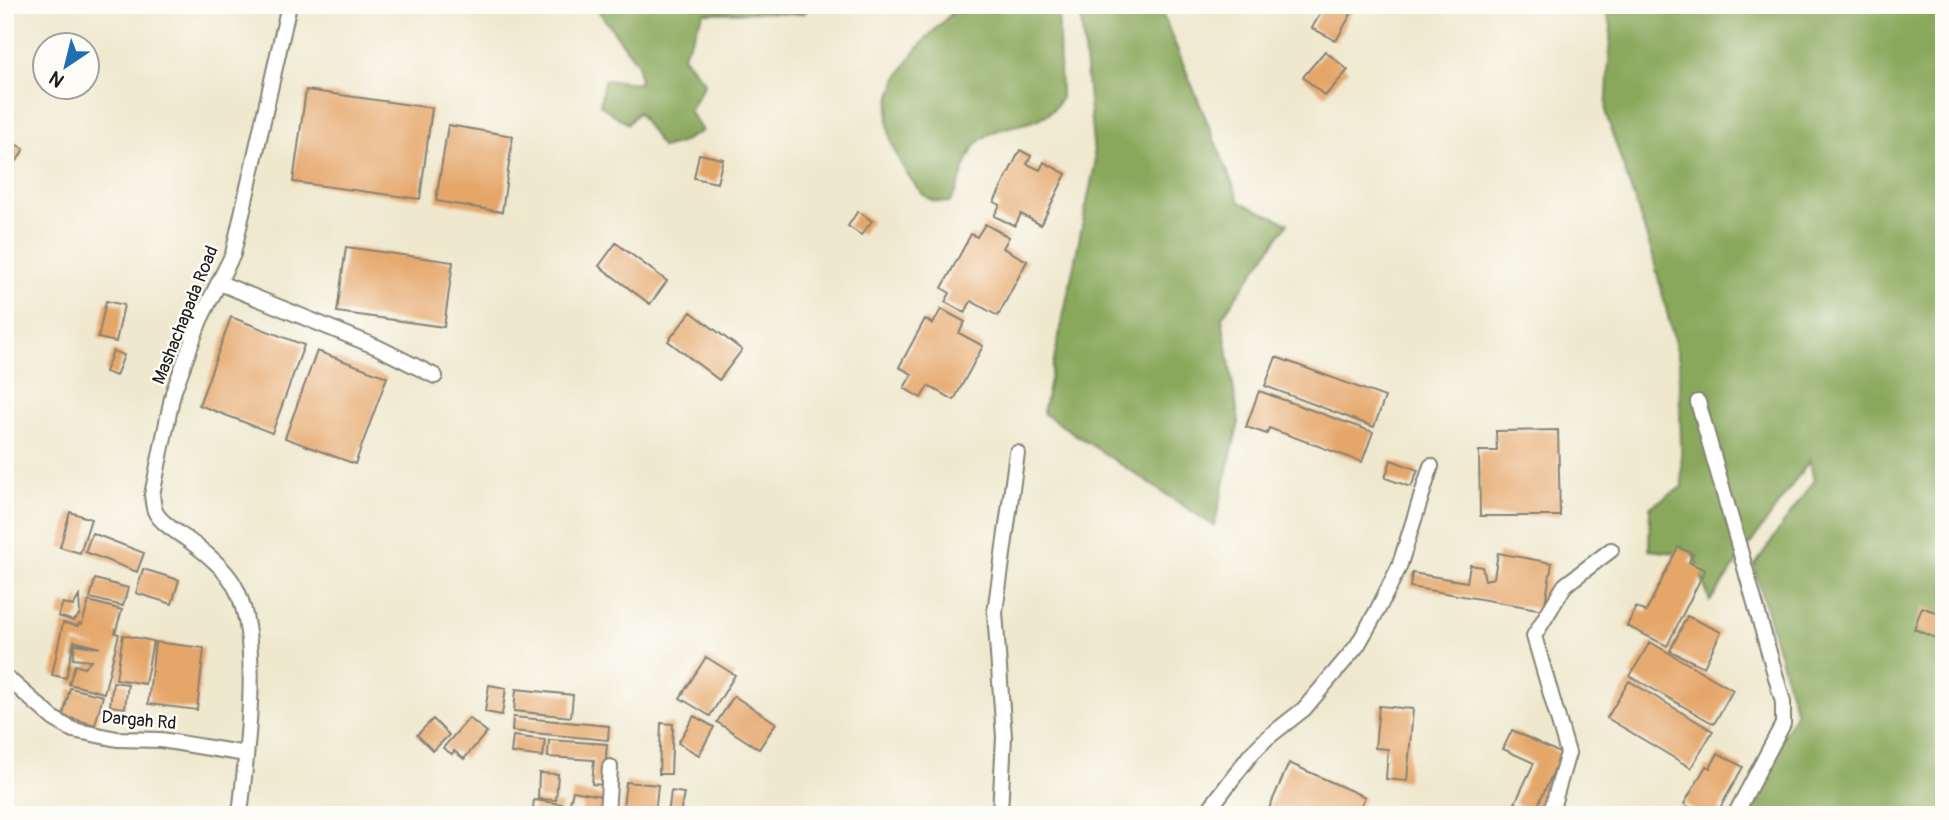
<svg xmlns="http://www.w3.org/2000/svg" width="1949" height="820" font-family="Pangolin,sans-serif">
  <style>
    .forest { fill: #8aa85b; stroke: #53623c; stroke-width: 2 }
    .building { fill: #e5a669 }
    .lines { fill: none; stroke-linecap: round; stroke-linejoin: round }
    .minor-casing { stroke: #868275; stroke-width: 18 }
    .minor { stroke: #fff; stroke-width: 14 }
    .labels { text-anchor: middle; stroke-width: 5; stroke-linejoin: round; paint-order: stroke }
    .street-label { font-size: 18px; fill: #1c1c1c; stroke: #fdfcf7 }
  </style>
  <rect width="100%" height="100%" fill="#fdfcf7"/>
  <filter id="ink" filterUnits="userSpaceOnUse"><feTurbulence type="fractalNoise" baseFrequency=".0143" numOctaves="2"/><feDisplacementMap in="SourceGraphic" scale="14" xChannelSelector="R" yChannelSelector="G"/><feConvolveMatrix kernelMatrix="1 2 1 2 8 2 1 2 1" color-interpolation-filters="sRGB"/></filter>
  <filter id="wash" filterUnits="userSpaceOnUse"><feTurbulence type="fractalNoise" baseFrequency=".00686" numOctaves="4" result="noise"/><feDisplacementMap in="SourceGraphic" scale="28" xChannelSelector="R" yChannelSelector="G"/><feGaussianBlur stdDeviation="1.57" result="paint"/><feColorMatrix in="noise" values="0 0 0 0 0 0 0 0 0 0 0 0 0 0 0 0 0 1.4 0 .05"/><feComposite in="paint" operator="in"/></filter>
  <g filter="url(#wash)">
    <rect width="100%" height="100%" fill="#efe8ce"/>
    <path class="forest" d="M594,5H810V7L804,13L799,14L760,12L704,13L683,56L705,83L689,111L702,131L680,143L662,148L638,112L628,124L600,105L604,80L640,83L638,64Z
      M961,5H1058L1061,98C1045,131 1007,119 982,139C964,153 963,184 950,202C926,204 921,193 908,175C859,106 908,52 961,5Z
      M1080,5H1159L1240,202L1288,223L1222,317L1239,422L1214,526L1043,413L1095,164Z
      M1603,5H1944V815H1741L1796,713L1754,566L1814,480L1809,461L1710,601L1693,555L1649,550L1650,507L1682,487L1679,360L1652,253L1606,114L1611,25Z"/>
    <g id="blocks">
      <path class="building" d="M1325,5H1356L1336,41L1312,28Z
        M1325,51L1348,70L1325,96L1303,77Z
        M306,90L432,108L420,199L293,182Z
        M448,125L513,136L502,212L436,201Z
        M5,138L24,149L17,161L5,154Z
        M1020,150L1031,156L1027,164L1040,170L1044,162L1066,174L1041,225L1021,214L1015,226L994,216L1000,205L994,202Z
        M699,154L723,159L717,183L694,178Z
        M858,211L872,221L861,235L848,226Z
        M985,224L1009,237L1003,248L1027,261L998,316L971,301L965,313L945,302L950,293L942,288L971,234L977,237Z
        M616,243L667,281L650,304L599,266Z
        M346,247L453,262L444,327L337,312Z
        M106,301L124,305L116,342L98,338Z
        M941,309L965,322L959,333L983,346L954,400L928,386L921,398L904,388L912,374L899,367L925,319L933,324Z
        M691,312L742,350L719,380L668,341Z
        M231,317L304,345L272,433L199,405Z
        M113,351L124,355L116,376L105,372Z
        M317,351L387,377L355,464L285,438Z
        M1276,357L1385,397L1374,427L1265,386Z
        M1259,391L1373,432L1362,462L1269,428L1267,434L1246,427Z
        M1558,430L1560,516H1480L1479,451H1497L1496,431Z
        M1391,460L1418,470L1411,487L1385,478Z
        M70,512L91,519L80,553L60,547Z
        M92,533L144,553L137,572L85,552Z
        M1678,547L1693,554L1689,562L1705,570L1667,646L1627,626L1636,607L1646,612Z
        M1498,553L1552,563L1544,610L1410,587L1412,573L1467,582L1470,565L1482,567L1485,580L1494,578Z
        M143,569L179,580L172,604L136,593Z
        M95,579L128,588L123,606L90,598Z
        M79,596L80,614L74,621L58,616L63,603L73,606Z
        M89,601L122,610L115,633L119,634L104,693L69,684L75,665L84,668L91,661L73,659L75,644L100,648L74,641L66,678L52,675L63,623L78,626L79,623L82,624Z
        M1922,607L1944,616V626L1938,639L1914,629Z
        M1687,616L1721,632L1704,667L1670,651Z
        M123,635L153,641L145,684L116,679Z
        M155,642L204,648L197,710L148,704Z
        M1650,642L1733,690L1714,724L1630,676Z
        M706,657L735,675L710,716L680,698Z
        M1629,681L1713,731L1691,768L1607,718Z
        M113,682L128,684L125,708L110,706Z
        M489,685L506,688L502,715L485,712Z
        M70,688L103,696L95,725L63,716Z
        M516,689L573,695L571,717L514,711Z
        M734,696L776,723L759,749L717,722Z
        M1379,706L1413,709L1407,781L1386,779L1388,749L1375,748Z
        M694,716L714,727L699,755L678,743Z
        M513,717L609,726L608,740L512,731Z
        M469,718L487,732L464,759L454,751L452,754L443,748Z
        M433,719L449,735L433,751L417,735Z
        M661,723L673,724L671,774H659Z
        M1512,730L1562,754L1534,813L1515,803L1534,763L1503,749Z
        M513,736L545,740L543,757L511,753Z
        M549,740L607,744L604,785L592,784L594,760L548,757Z
        M1718,753L1743,767L1716,815H1703L1684,804L1706,766L1710,768Z
        M1289,763L1365,797L1356,815H1266Z
        M539,773L558,774L556,800L538,799Z
        M626,782L658,785L655,815H622Z
        M573,791L606,797L602,815H581L583,805L570,803Z
        M671,791L684,793L680,815H668Z
        M534,800L562,804L560,815H532Z"/>
    </g>
  </g>
  <g filter="url(#ink)">
    <use href="#blocks" fill-opacity="0" stroke="#868275" stroke-width="2"/>
    <g class="lines">
      <g class="minor-casing">
        <path id="minor" d="M220,283L377,347L435,376
          M1698,402L1783,702V724L1735,815
          M5,676L54,719L73,730L117,739L161,740L246,754
          M240,815C246,755 264,634 233,583C223,567 206,553 191,542C179,533 161,524 155,511C153,507 153,499 152,495L173,393L200,320L233,254L289,5
          M607,815L610,767
          M1003,815L1000,812L1004,737L995,612L1017,453
          M1205,815L1251,754L1267,738L1304,709L1357,646L1377,611L1399,567L1431,466
          M1550,815L1568,753L1534,636L1565,585L1611,550"/>
      </g>
      <use href="#minor" class="minor"/>
    </g>
  </g>
  <g class="labels">
    <g class="street-label">
      <text transform="translate(185 315) rotate(-68)" y="6">Mashachapada Road</text>
      <text transform="translate(139 720) rotate(5)" y="6">Dargah Rd</text>
    </g>
  </g>
  <rect width="1949" height="820" fill="none" stroke="#fdfcf7" stroke-width="28"/>
  <g transform="translate(66 66) rotate(215)"><circle r="33" fill="#fdfcf7" stroke="#a3a29f" stroke-width="2"/>
  <path d="M0-5L12 26L0 18L-12 26Z" fill="#1f6fb2"/>
  <text y="-10" font-size="19" font-weight="bold" text-anchor="middle" fill="#1c1c1c">N</text>
  </g>
</svg>
